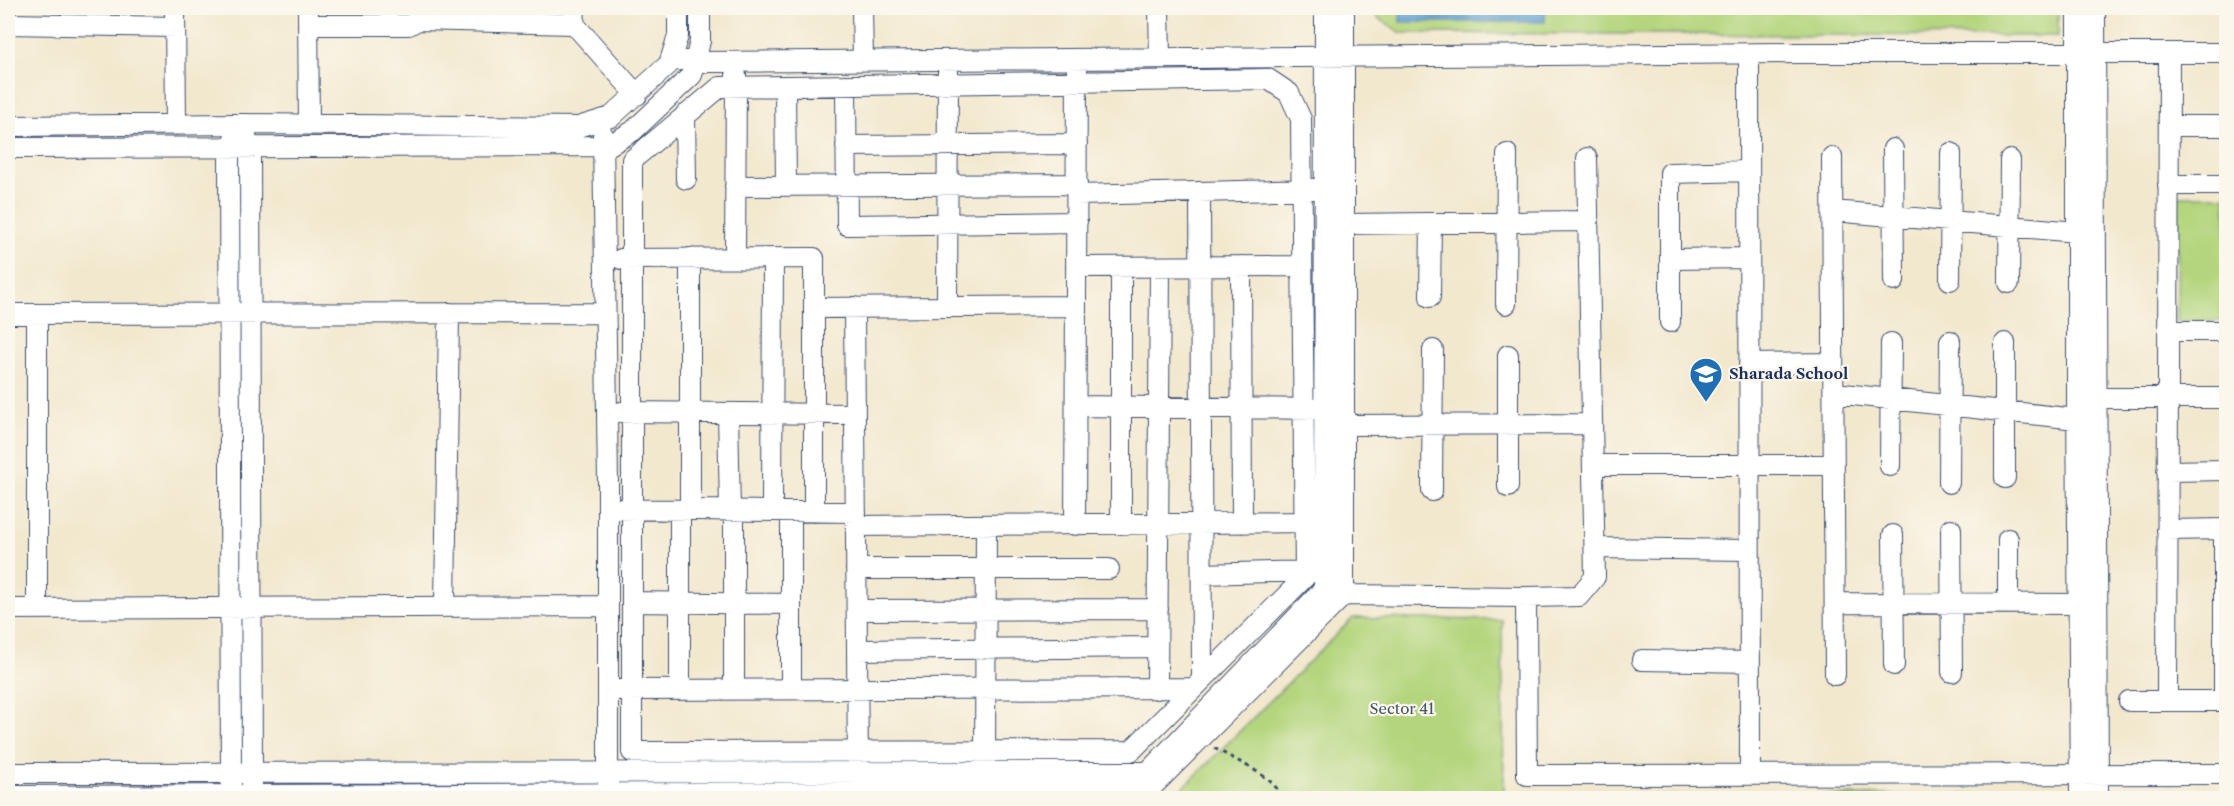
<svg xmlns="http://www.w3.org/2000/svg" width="2234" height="806" font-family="'Libre Caslon Text',serif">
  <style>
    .park { fill: #b4d57d; stroke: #68826e; stroke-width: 1.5 }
    .water { fill: url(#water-rules); stroke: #406c9c; stroke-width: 1.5 }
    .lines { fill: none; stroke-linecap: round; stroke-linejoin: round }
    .minor-casing { stroke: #3b4b6f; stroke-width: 22 }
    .path { stroke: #3b4b6f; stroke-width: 3; stroke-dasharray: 4.5 4.5; stroke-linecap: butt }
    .minor { stroke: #fff; stroke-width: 20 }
    .labels { text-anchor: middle; stroke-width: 4.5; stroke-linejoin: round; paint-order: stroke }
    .poi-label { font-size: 15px; font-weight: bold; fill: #1b2f5e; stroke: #fbf7ec; text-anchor: start }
    .park-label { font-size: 15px; fill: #415866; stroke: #fbf7ec }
  </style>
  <defs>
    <pattern id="water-rules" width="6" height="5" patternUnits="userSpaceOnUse" patternTransform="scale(1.5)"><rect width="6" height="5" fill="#65a8da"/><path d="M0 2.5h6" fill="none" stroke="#5289b4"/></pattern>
  </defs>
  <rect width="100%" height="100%" fill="#fbf7ec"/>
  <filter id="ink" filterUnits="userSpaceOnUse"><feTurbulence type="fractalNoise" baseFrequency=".0167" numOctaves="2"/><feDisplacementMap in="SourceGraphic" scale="12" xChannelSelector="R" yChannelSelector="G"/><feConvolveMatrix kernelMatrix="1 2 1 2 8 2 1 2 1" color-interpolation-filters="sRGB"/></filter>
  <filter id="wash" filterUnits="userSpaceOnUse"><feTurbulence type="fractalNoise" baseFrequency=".008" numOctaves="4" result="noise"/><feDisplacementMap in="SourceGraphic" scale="24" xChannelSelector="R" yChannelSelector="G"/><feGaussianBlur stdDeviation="1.35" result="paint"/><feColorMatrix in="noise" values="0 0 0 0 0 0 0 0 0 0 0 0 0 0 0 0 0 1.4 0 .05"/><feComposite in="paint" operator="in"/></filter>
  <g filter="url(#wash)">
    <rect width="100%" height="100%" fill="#f2e8ce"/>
    <path class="park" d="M1371,8H2058V36L1401,33L1378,18Z
      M2178,196H2226V321H2177Z
      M1353,618L1502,620L1504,797L2059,794V798H1173Z"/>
    <path class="water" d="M1400,8H1545V22H1400Z"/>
  </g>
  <g filter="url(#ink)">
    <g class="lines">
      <g class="minor-casing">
        <path id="minor" d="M175,8L176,125
          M308,8L309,125
          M862,8L863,60
          M1159,8L1160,58
          M2077,8V398L2080,798
          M2095,8L2098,798
          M8,24L175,27
          M574,24L637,95
          M308,25H409L418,20L574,24L575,8
          M1749,54L1750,775
          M671,58L695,62L1800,53H2226
          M1268,79L1289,93L1301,119L1305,577L1131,751L632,752V160L720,87Z
          M846,85L847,225L1077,222
          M785,86L786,186
          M685,115L686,179
          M8,126L242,124L578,127L611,117L669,64L678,36V8
          M2169,126H2226
          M245,135L250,148L252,786
          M603,135L608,483V784
          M846,146L1077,144
          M8,148L608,146L633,131L692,75L700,41V8
          M1893,149L1894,281
          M1832,157L1835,675
          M2168,185H2226
          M735,186L1077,184
          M1200,192L1202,679
          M1077,195L1314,189
          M1833,211L2077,232
          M1344,224L1588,221
          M735,258L736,75
          M621,259L814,258V512
          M1670,259L1749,258
          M1241,266L1242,523
          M1076,267L1302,266
          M1121,267V524
          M1950,280L1951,153
          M2009,283L2010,160
          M1430,297L1431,223
          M1506,304L1507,154
          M854,307L858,764
          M947,307L948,72
          M814,308L1076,306
          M8,314L605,313
          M37,314V609
          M1670,322V173L1749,171
          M2168,331H2226
          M1749,364L1833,363
          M1834,393L2077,419
          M2082,398H2226
          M1076,406L1316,409
          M621,412L855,414
          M728,413L730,511
          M1344,425L1592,424
          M1593,465H1834
          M1890,466L1891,343
          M2167,471L2226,470
          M2005,478V343
          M1949,483L1950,341
          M1508,487V355
          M1432,491L1433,350
          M619,509L856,512
          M680,510V690
          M690,510V258
          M772,511L773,258
          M1075,525L1077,68
          M856,526L1315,522
          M1951,529L1952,672
          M2224,529V701
          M2167,530L2226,529
          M1893,535L1894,665
          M1595,548L1749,550
          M856,569H1109
          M1203,574L1304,571
          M1332,592L1344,595L1526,597L1527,775L2226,774
          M1526,597L1579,596L1595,577L1587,158
          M632,602L791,604
          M1835,603L2079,604
          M2008,603V539
          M445,607L449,313
          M8,609L608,606
          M857,610L1158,609
          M857,650L1157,647
          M1642,660L1750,662
          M734,689V511
          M791,689V512
          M1157,689L1160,267
          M620,690L1194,688
          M2129,701H2226
          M2167,701L2169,53
          M985,764L986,525
          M8,773L1148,772L1324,589L1325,8
          M231,784L229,148L235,137
          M8,796L1148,791L1344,595V8"/>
      </g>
      <path class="path" d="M1214,748L1253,769L1271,781L1284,798"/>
      <use href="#minor" class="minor"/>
    </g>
  </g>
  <defs>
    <g id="school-pin" transform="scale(1.725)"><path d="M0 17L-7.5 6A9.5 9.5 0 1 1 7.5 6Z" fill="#1f6fb2" stroke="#fbf7ec"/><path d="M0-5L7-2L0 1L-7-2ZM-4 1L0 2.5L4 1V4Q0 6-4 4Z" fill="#fff"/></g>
  </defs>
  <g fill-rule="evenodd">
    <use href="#school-pin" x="1706" y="374"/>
  </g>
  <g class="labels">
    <g class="poi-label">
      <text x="1729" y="379">Sharada School</text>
    </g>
    <g class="park-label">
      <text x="1402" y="714">Sector 41</text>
    </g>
  </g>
  <rect width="2234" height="806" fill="none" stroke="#fbf7ec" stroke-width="30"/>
</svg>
